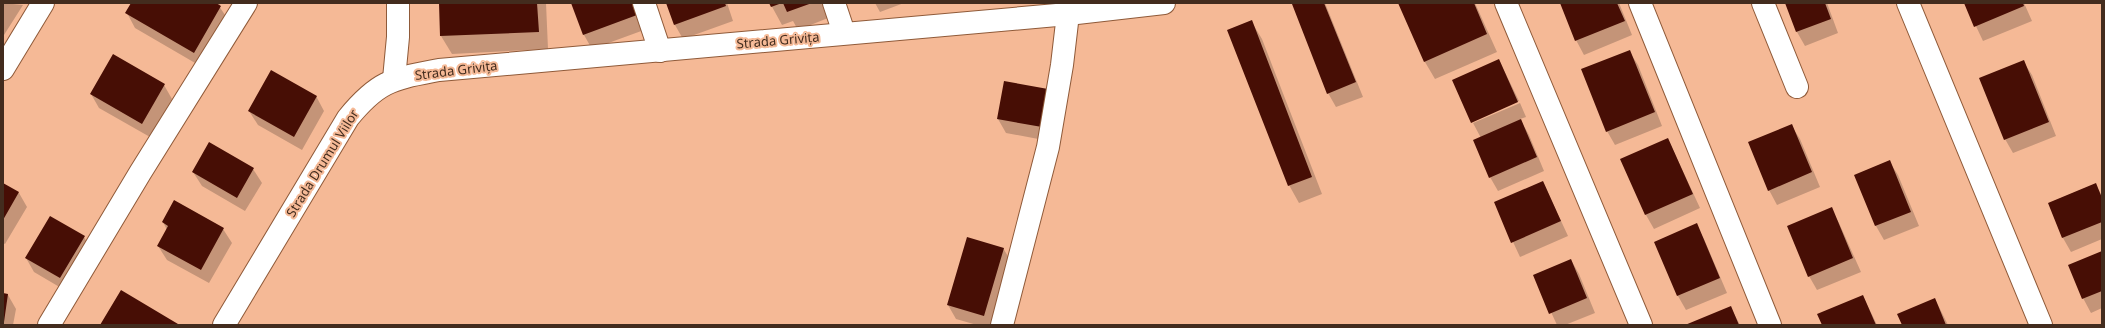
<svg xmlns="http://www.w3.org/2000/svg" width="2105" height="328" font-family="'Noto Sans',sans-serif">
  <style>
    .shadow { fill: #0003 }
    .building { fill: #470e05 }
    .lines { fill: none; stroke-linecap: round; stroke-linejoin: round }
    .street-casing { stroke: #8f5a39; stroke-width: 24 }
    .secondary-casing { stroke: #8f5a39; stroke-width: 24 }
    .street { stroke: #fff; stroke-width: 22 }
    .secondary { stroke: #fff; stroke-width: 22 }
    .labels { text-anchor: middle; stroke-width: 4; stroke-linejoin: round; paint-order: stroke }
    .street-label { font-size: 13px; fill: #432c1e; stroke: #f5b996 }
  </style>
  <rect width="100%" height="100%" fill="#f5b996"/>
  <path class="shadow" d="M3,3L23,5L4,35L3,34Z
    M133,3H220L219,6L229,21L202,67L135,28L127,13Z
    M440,3H546L548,49L452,54L441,36Z
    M572,3H634L644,30L592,49L584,35Z
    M667,3H727L733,21L683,39L675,25Z
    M770,3H823L828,18L798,30L793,21L782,25Z
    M875,3H904L880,12Z
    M1297,3H1325L1363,97L1336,107L1328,93Z
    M1399,3H1475L1497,52L1435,79L1425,62Z
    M1561,3H1619L1632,35L1584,55L1576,40Z
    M1786,3H1827L1838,33L1805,46L1797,32Z
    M1965,3H2024L2032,21L1983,41Z
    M1251,21L1262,39L1322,194L1299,203L1289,185Z
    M1629,51L1638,65L1662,126L1615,145L1607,131Z
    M1499,60L1519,101L1472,121Z
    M2023,61L2032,75L2056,136L2013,153L2005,139Z
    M164,85L172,99L150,137L99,108L91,94Z
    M1048,90L1049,141L1006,133L998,119Z
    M316,96L324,111L302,150L258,125L249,111Z
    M1520,103L1526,117L1520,119L1529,135L1544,171L1498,191L1490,177L1481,138L1473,123Z
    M1791,125L1800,139L1820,187L1777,205L1769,190Z
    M1668,139L1700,208L1654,229L1646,215Z
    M1889,161L1898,175L1919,226L1884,240L1876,226L1856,175Z
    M253,169L262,183L245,211L202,186L193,172Z
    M1543,182L1568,236L1520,257L1495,203Z
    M3,184L19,193L27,207L5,244L3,243Z
    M2095,184L2102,196V239L2071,252L2063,238L2049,203Z
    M1831,208L1839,223L1861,272L1817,290L1809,276Z
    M163,222L223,229L232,243L209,283L167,260L158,246L167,230Z
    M1696,225L1704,239L1727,293L1686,310L1678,296L1655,242Z
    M84,237L92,251L68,292L34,272L26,258Z
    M1003,248L1012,263L993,325H977L956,319L948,305Z
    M2102,252V308L2091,313L2083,298Z
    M1571,260L1579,274L1595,313L1565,325H1557L1534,275Z
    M3,294L8,295L16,309L13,325H3Z
    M1863,296L1877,325H1823Z
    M1935,299L1948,325H1903Z
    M1731,308L1740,325H1688Z"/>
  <path class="building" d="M131,3H216L221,6L194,53L125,13Z
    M439,3H537L539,32L440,36Z
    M571,3H632L637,15L583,35Z
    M666,3H725L726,6L674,25Z
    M769,3H782L771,7Z
    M783,3H812L787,12Z
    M1295,3H1324L1356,82L1327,94L1292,4Z
    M1398,3H1474L1487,34L1424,62Z
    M1560,3H1617L1625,21L1575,41Z
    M1785,3H1825L1831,19L1796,32Z
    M1964,3H2023L2024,6L1974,27Z
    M1252,20L1312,177L1288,186L1227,30Z
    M1630,50L1655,112L1606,132L1581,69Z
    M113,54L165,84L142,124L90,94Z
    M1499,59L1518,102L1471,123L1452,80Z
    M2024,60L2049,122L2004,140L1979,78Z
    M271,70L317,96L294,137L248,111Z
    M1004,81L1048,89L1042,127L997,119Z
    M1521,119L1537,157L1489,178L1473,140Z
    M1792,124L1812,172L1768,191L1748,142Z
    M1668,138L1693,194L1645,215L1620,159Z
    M209,142L254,168L237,198L192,172Z
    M1890,160L1911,212L1875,226L1854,175Z
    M1543,181L1561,221L1511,243L1494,202Z
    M3,183L19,192L3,220Z
    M2096,183L2102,198V222L2062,238L2048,203Z
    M174,200L224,228L201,270L157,246L168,226L162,222Z
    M1832,207L1853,258L1808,277L1787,226Z
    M50,216L85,236L60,278L25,258Z
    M1697,223L1720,278L1677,296L1654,242Z
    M967,237L1004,248L984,316L947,305Z
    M2102,251V291L2082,299L2068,265Z
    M1571,259L1587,298L1549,314L1533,275Z
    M121,290L178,324V325H100Z
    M3,293L8,294L4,322H3Z
    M1863,295L1876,325H1822L1817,314Z
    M1935,298L1946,325H1902L1897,314Z
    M1731,306L1739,325H1685Z"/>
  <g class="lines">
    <g class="street-casing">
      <path id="street" d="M644,3L660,51
        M834,3L844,33
        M1506,3L1641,325
        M1640,3L1770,325
        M1763,3L1797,87
        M1908,3L2041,325
        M3,69L43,3
        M394,79L398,37V3
        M49,325L140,173L246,3
        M1002,325L1048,147L1062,65L1068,14"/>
    </g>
    <g class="secondary-casing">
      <path id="secondary" d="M224,325L348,118C379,80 393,79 439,70L1068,14L1164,3"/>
    </g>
    <use href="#street" class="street"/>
    <use href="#secondary" class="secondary"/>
  </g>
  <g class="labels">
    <g class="street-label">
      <text transform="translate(778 40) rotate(-5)" y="5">Strada Grivița</text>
      <text transform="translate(456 70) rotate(-7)" y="5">Strada Grivița</text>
      <text transform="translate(322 163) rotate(-58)" y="5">Strada Drumul Viilor</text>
    </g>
  </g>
  <rect width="2105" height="328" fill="none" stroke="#432c1e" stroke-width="8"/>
</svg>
